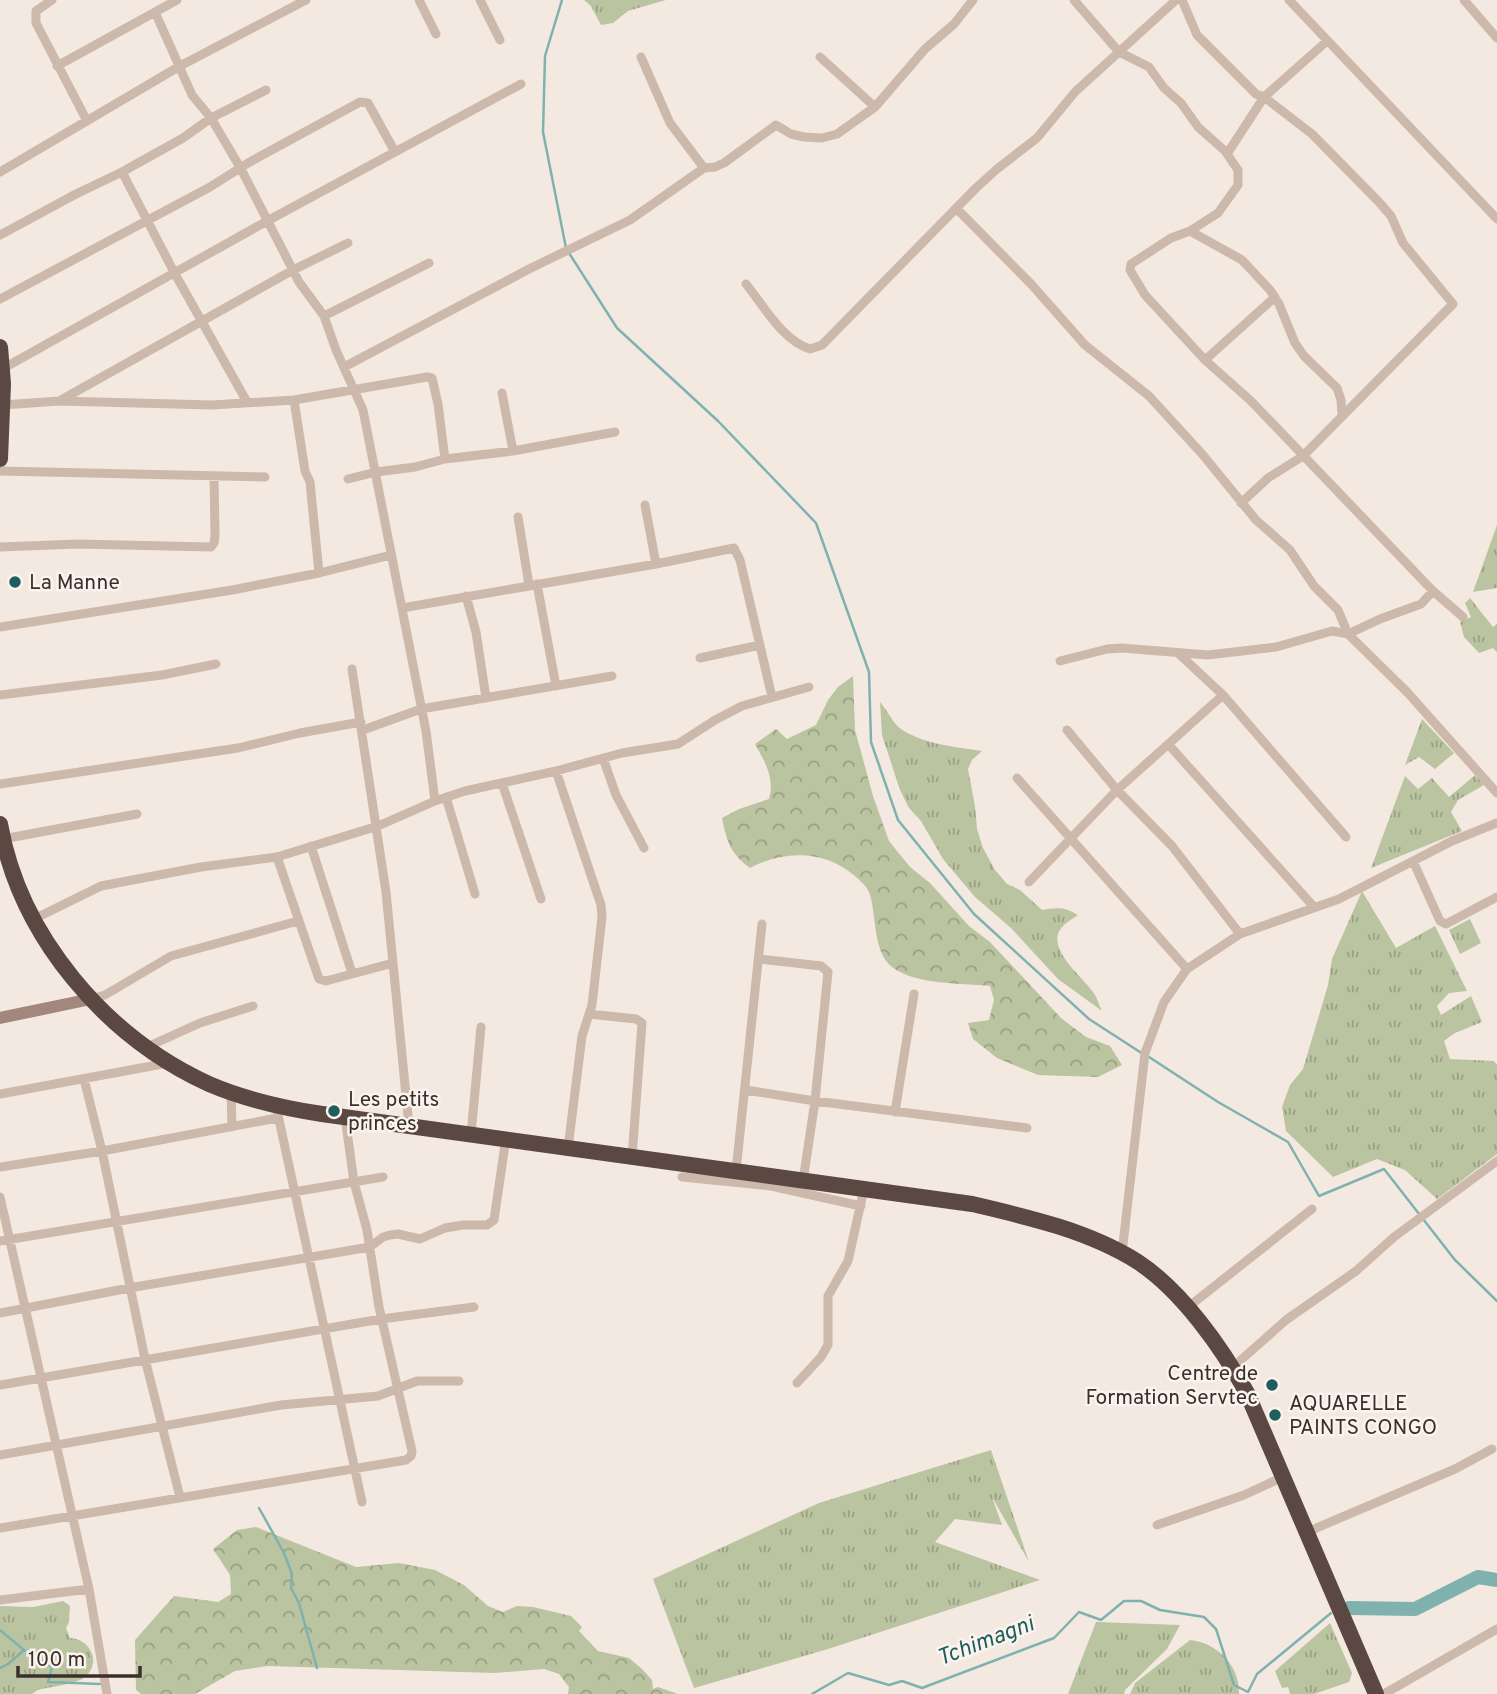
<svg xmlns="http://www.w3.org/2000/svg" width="1497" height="1694" font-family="Overpass,sans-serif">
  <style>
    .grass { fill: url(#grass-tufts) }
    .forest { fill: url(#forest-crowns) }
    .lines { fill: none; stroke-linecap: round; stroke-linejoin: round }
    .stream { stroke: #7fb2af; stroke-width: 2.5 }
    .river { stroke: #7fb2af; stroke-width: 14 }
    .street { stroke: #cdb8ac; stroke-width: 9 }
    .secondary { stroke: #a1877d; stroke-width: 12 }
    .highway { stroke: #5c4842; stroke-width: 16 }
    .poi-dot { fill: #1f5e5c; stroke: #fbf4ee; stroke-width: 2.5 }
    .labels { text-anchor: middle; stroke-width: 5; stroke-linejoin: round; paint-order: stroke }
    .poi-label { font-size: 21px; fill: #3b2f2b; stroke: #fbf4ee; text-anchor: start }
    .water-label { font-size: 23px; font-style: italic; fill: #1f5e5c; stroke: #fbf4ee }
  </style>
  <defs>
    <pattern id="grass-tufts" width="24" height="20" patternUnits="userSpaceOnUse" patternTransform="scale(1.75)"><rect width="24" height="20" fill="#bbc4a0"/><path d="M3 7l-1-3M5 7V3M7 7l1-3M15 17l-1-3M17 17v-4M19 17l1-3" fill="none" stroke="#99a083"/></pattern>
    <pattern id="forest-crowns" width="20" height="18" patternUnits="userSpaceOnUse" patternTransform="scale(1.75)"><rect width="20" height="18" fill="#bbc4a0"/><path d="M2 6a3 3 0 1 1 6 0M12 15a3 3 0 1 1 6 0" fill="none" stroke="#99a083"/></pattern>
  </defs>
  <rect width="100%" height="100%" fill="#f4e9e1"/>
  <path class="grass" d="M584,0H666L628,11L613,23L601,25L591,6Z
    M1497,525V588L1473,592Z
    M1470,598L1493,627L1497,624V652L1493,648L1479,653L1464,637L1460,622L1471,617L1465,603Z
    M880,702C887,710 893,723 901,729C923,744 956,747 982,751L972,760L968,769L975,806L977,829L983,848L995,870L1007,884L1020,890L1042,910C1056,907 1066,907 1078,915C1072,919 1061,925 1058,934C1052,955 1086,980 1095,995C1098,1000 1099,1006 1102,1011L1058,979L1011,928L975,897L943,859L921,821L909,808L900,790L882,735Z
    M1422,719L1454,753L1435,769L1419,757L1405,765Z
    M1475,775L1484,785L1458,800L1451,812L1462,831L1371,868L1405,776L1418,789L1432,778L1449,797Z
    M1362,891L1396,948L1435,926L1467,991L1449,993L1437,1006L1441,1015L1471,996L1482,1022L1455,1033L1444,1041L1450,1059L1494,1061L1497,1065V1154L1437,1199L1405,1170L1377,1159L1333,1177L1286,1131L1282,1107L1290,1085L1303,1069L1328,985L1332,959Z
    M1470,919L1481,943L1460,954L1449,930Z
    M991,1450L1029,1562L992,1497L1002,1525L955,1519L935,1542L1040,1580L828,1649L694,1688L653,1579L819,1503Z
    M63,1601L70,1606L69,1622L66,1628L70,1638C90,1639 102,1662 85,1677C77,1684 49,1687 38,1690L32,1694H0V1606L33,1607Z
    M1096,1622L1180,1625L1167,1649L1125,1690L1124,1694H1068Z
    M1330,1623L1352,1673L1349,1682L1314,1694H1290L1288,1687L1282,1688L1275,1671Z
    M1190,1640C1218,1643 1240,1666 1239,1694H1130L1135,1683Z"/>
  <path class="forest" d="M853,676L855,730L873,796L889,841L910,867L930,883L969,926L990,942L1061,1018L1086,1037L1110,1046L1122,1065L1098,1077L1038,1075L997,1058L973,1039L968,1023L989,1020L994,1000L990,986C962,983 915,985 892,967C872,951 877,913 869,892C866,885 860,881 855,876C824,850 785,850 750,868C730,853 727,842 722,818L739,809L769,799C775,778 765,762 755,744L776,729L787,739L816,725L828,700L838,687Z
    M256,1527L356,1567L399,1563L435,1570L464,1585L488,1606L503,1612L517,1606L533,1607L571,1616L582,1627L579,1631L598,1651L629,1658L642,1669L652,1680L653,1689L658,1687L678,1694H568L569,1687L559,1674L544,1669L494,1673L268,1666L235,1671L195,1694H141L136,1690L135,1640L174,1596L218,1602L231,1594L230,1575L213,1549L237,1530Z"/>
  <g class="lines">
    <path class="stream" d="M562,0L545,56L543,132L566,248
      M569,253L617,328L718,421L816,523L869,672L871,742L898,820L974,914L1089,1019L1143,1054
      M1149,1057L1218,1102L1288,1142L1319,1196L1384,1169L1455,1260L1497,1301
      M259,1508L284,1553L292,1574L291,1588L299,1603L317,1668
      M0,1630L24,1650L52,1667L48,1682L100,1684
      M0,1668L8,1664L24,1650
      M812,1694L848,1673L889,1685L902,1681L922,1688L1054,1638L1079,1612L1101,1620L1124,1601H1141L1160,1610L1204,1617L1216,1629L1234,1685L1248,1692L1257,1674L1331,1613"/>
    <path class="river" d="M1349,1608L1415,1609L1478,1577L1497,1580"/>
    <path class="street" d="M52,0L36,11V23L87,121
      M419,0L436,34
      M480,0L500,40
      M1074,0L1119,52L1149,67L1164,88L1181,103L1198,127L1225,151L1238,170V185L1218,213L1190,231L1171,238L1131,264L1130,270L1145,295L1205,360L1251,401L1433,591L1463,617
      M1182,0L1197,35L1256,94L1264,97L1312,134L1378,201L1391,216L1403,243L1453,304L1303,456L1268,478L1241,503
      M1289,0L1497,219
      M1464,0L1497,38
      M155,12L192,95L211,118L241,169L299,282L324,316L336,350L363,410L426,731L435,801
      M641,57L670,123L704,168
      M820,57L875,107
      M57,66L177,0
      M1227,154L1264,97L1327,41
      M0,172L180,66L306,0
      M122,172L174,272L247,402
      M957,209L1031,284L1085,345L1149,396L1203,455L1256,520L1290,550L1314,586L1338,610L1348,634L1407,692L1497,793
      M1190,231L1242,260L1270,290L1279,304L1295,343L1304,356L1337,388L1341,400L1342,415
      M0,235L76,194L122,172L183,138L211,118L266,90
      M746,284C764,306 782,340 810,349L822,345L976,188L997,169L1037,138L1075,92L1176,0
      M0,299L210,187L248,163L360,102L368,103L395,152
      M324,316L429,263
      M1205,360L1275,297
      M344,367L529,269L630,220L704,168L715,167L724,163L776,125L791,134L804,137L822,138L837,134L875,107L925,49L954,24L973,0
      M2,369L269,220L521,84
      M502,393L513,451
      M61,400L293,270L348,243
      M294,400L305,471L310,482L319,573
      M3,405L59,401L212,405L294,400L427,377L432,378L438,404L445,459
      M0,471L265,477
      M348,479L376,472L415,467L445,459L513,451L615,432
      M645,505L656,564
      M518,517L529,585
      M0,547L78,544L211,547L214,543L215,536L214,476
      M537,584L556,686
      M466,596L476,632L486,698
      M402,608L656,564L734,548L740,560L772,697
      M0,627L232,590L319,573L391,555
      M1178,653L1223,695L1346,837
      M700,658L760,645
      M1060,661L1107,649L1122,648L1208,655L1276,647L1332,631L1348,634L1380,619L1421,604L1433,591
      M352,669L386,892L409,1126
      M0,695L162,675L216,664
      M363,730L421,709L612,676
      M1067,730L1117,790L1172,846L1240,934
      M1168,744L1314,907
      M603,758L616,795L644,848
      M556,771L601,905L602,917L592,1005L582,1036L568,1148
      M1017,778L1187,969
      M502,783L541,899
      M0,784L238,748L300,733L361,722
      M446,797L475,894
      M3,839L137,814
      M311,846L352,973
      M277,857L319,979L326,981L393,963
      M1413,861L1440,921L1446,924L1497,897
      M1029,882L1117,790L1223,695
      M34,919L101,886L201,867L277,857L378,826L435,801L465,791L556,771L622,753L678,744L715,720L742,706L809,687
      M759,959L821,966L828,972L815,1101L803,1181
      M91,999L105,995L171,956L298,921
      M589,1014L636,1019L642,1023L632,1157
      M147,1047L200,1023L253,1006
      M84,1079L102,1151L145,1359L180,1497
      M746,1090L815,1101L1027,1128
      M231,1093L232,1127
      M0,1094L168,1063
      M276,1106L362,1502
      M895,1112L914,994
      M471,1134L481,1027
      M0,1167L102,1151L277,1118
      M736,1171L762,924
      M682,1177L771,1186L861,1206
      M0,1197L89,1589L107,1694
      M0,1241L383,1177
      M1122,1253L1145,1053L1164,1002L1187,969L1240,934L1339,899L1452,841L1497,823
      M1187,1308L1312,1209
      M0,1313L129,1288L370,1247L383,1237L390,1235L398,1234L420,1239L445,1228L463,1225H487L494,1220L506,1138
      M1233,1367L1286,1320L1356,1271L1394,1237L1497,1161
      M797,1383L821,1357L828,1345V1296L848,1261L864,1189
      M0,1385L381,1319L474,1307
      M0,1455L281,1405L378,1396L417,1381H459
      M1157,1525L1244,1495L1283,1477
      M0,1528L406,1460L411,1456L412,1451L379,1307L367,1230L354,1182L345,1117
      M1307,1532L1455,1469L1492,1449
      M0,1600L89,1589
      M1384,1694L1497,1629"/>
    <path class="secondary" d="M0,1018L91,999"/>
    <path class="highway" d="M0,347L3,384L0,459
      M0,824C20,937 106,1037 209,1084C246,1100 283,1108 322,1114L972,1204C1028,1217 1089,1231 1138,1262C1182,1291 1222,1348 1247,1393L1376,1694"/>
  </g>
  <g class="poi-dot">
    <circle cx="15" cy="582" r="7"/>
    <circle cx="334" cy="1111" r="7"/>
    <circle cx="1272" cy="1385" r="7"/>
    <circle cx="1275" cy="1415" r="7"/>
  </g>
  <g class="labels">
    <g class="poi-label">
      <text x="29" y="589">La Manne</text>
      <text x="348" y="1106">Les petits<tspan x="348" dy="24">princes</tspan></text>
      <text x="1258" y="1380" text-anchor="end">Centre de<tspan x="1258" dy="24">Formation Servtec</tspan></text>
      <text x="1289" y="1410">AQUARELLE<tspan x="1289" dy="24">PAINTS CONGO</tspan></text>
    </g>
    <g class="water-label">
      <text transform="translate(985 1640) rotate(-21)" y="8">Tchimagni</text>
    </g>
  </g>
  <path d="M18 1666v10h122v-10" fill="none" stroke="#3b2f2b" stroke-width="3.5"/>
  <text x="28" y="1666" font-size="21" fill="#3b2f2b" stroke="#fbf4ee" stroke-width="5" paint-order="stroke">100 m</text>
</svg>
